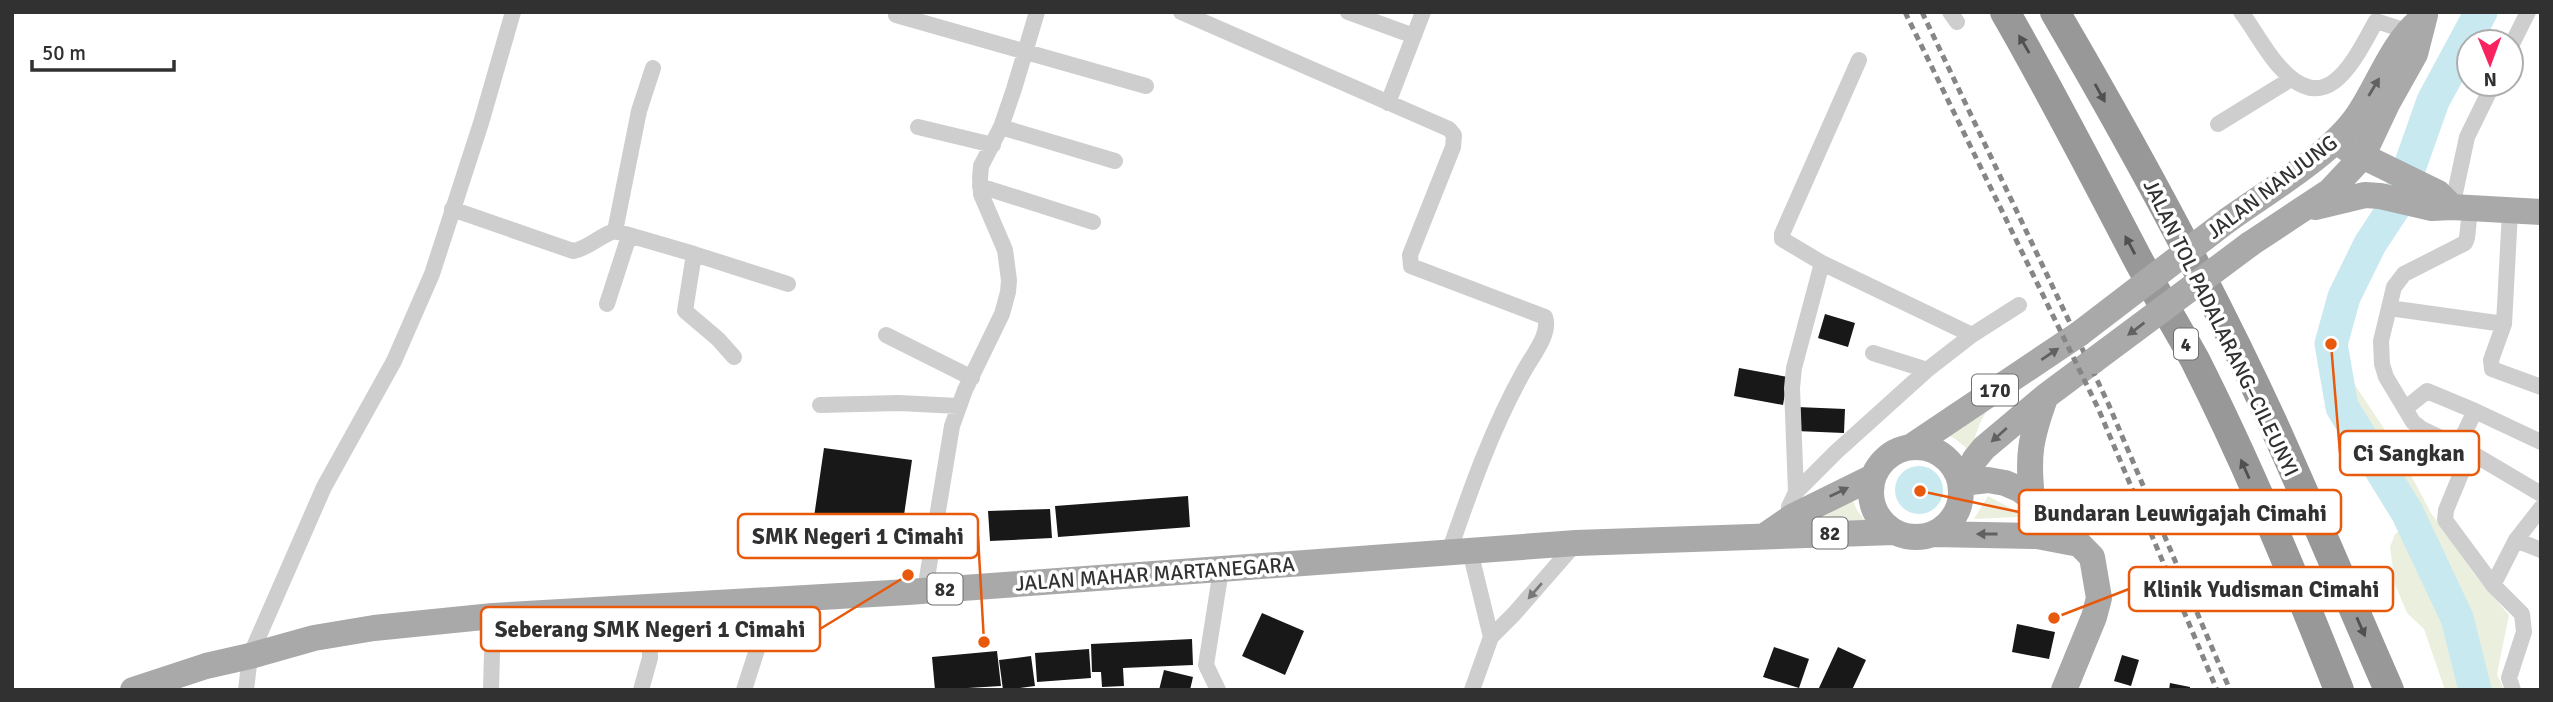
<svg xmlns="http://www.w3.org/2000/svg" width="2553" height="702" font-family="Signika,sans-serif">
  <style>
    .green { fill: #ebefde }
    .water { fill: #c8e9f0 }
    .lines { fill: none; stroke-linecap: round; stroke-linejoin: round }
    .river { stroke: #c8e9f0; stroke-width: 33 }
    .building { fill: #181818 }
    .minor { stroke: #cecece; stroke-width: 16 }
    .primary { stroke: #a9a9a9; stroke-width: 26 }
    .motorway { stroke: #989898; stroke-width: 30 }
    .rail { stroke: #868686; stroke-width: 5; stroke-dasharray: 7 5; stroke-linecap: butt }
    .primary-bridge { stroke: #a9a9a9; stroke-width: 26 }
    .oneway { fill: #505050 }
    .oneway2 { fill: #616161 }
    .oneway3 { fill: #787878 }
    .labels { text-anchor: middle; stroke-width: 7; stroke-linejoin: round; paint-order: stroke }
    .shield { fill: #fff; stroke: #6f6f6f; stroke-width: 2 }
    .shield-label { font-size: 19px; font-weight: bold; fill: #313131 }
    .street-label { font-size: 21px; fill: #313131; stroke: #fff }
    .leader { fill: none; stroke: #e8590c; stroke-width: 2.5 }
    .callout-dot { fill: #e8590c; stroke: #fff; stroke-width: 2.5 }
    .callout { fill: #fff; stroke: #e8590c; stroke-width: 2.5 }
    .callout-label { font-size: 23px; text-anchor: middle; font-weight: bold; fill: #313131 }
  </style>
  <rect width="100%" height="100%" fill="#fff"/>
  <path class="green" d="M2345,370L2395,445L2431,513L2476,576L2509,615L2497,674L2504,690H2445L2424,629L2407,613L2395,584L2390,547L2395,534L2405,528L2418,515L2351,411L2344,387Z
    M1994,397L1980,423L1970,451L1954,438L1944,435Z
    M1988,496L2037,522L2018,517L1974,519Z
    M1852,499L1857,510L1869,526L1813,524Z"/>
  <path class="water" d="M1895 490a24 24 0 1 1 48 0a24 24 0 1 1-48 0Z"/>
  <g class="lines">
    <path class="river" d="M2475,690L2457,618L2407,512L2342,407L2331,344L2344,297L2370,244L2397,203L2433,101L2481,12"/>
  </g>
  <path class="building" d="M1825,314L1855,323L1848,347L1818,338Z
    M1739,368L1788,377L1783,405L1734,396Z
    M1797,407L1845,409L1844,433L1796,431Z
    M824,448L912,460L901,536L813,524Z
    M1188,496L1190,527L1058,537L1055,506Z
    M1050,509L1052,538L990,541L988,511Z
    M1262,613L1304,631L1285,675L1242,656Z
    M2017,624L2055,632L2049,659L2012,652Z
    M1192,639L1193,665L1123,668L1124,686L1102,687L1101,672H1092L1091,644Z
    M1774,647L1809,659L1799,688L1763,677Z
    M1838,647L1866,660L1852,690H1818Z
    M1089,649L1091,678L1037,682L1035,653Z
    M997,651L1001,686L935,690L932,657Z
    M2122,655L2139,660L2131,686L2114,681Z
    M1031,656L1035,686L1003,690L999,660Z
    M1164,670L1193,677L1190,690H1159Z
    M2170,683L2190,687V690H2169Z"/>
  <g class="lines">
    <path class="minor" d="M1181,12L1449,129L1454,135L1453,147L1410,255L1411,266L1545,317C1551,334 1532,356 1524,371C1492,428 1470,491 1449,552
      M1348,12L1414,36
      M1950,12L1957,22
      M2241,12C2254,29 2264,49 2278,65C2326,121 2353,63 2376,21L2407,31
      M896,15L1146,86
      M2511,46L2528,12
      M1859,60L1782,234V239L1822,263L1972,335
      M1388,103L1423,12
      M2218,124L2291,79
      M918,127L993,145
      M1001,127L1115,161
      M980,186L1093,222
      M2452,207L2467,137L2493,84
      M452,209L573,251C588,249 600,235 615,231L694,254L685,311L718,339L734,357
      M2470,210L2467,238L2465,243L2404,274L2394,287L2381,341L2382,364L2386,377L2413,422L2422,429L2470,452L2446,510L2445,520L2493,585L2522,614L2524,632L2509,678L2513,690
      M615,231L639,111L653,68
      M694,254L788,284
      M607,304L629,236
      M2389,308L2504,324L2510,212
      M2504,324L2491,360L2492,369L2541,387
      M886,335L972,378
      M1873,353L1927,370
      M820,405L899,403L958,406
      M2406,408L2427,391L2475,411
      M2458,446L2475,411L2541,442
      M2470,452L2541,494
      M1796,492L1792,388L1794,368L1822,263
      M1792,517L1789,507L1796,492L1836,452L1927,370L1972,335L2019,305
      M2516,540L2541,550
      M1470,551L1491,637
      M2493,585L2516,540L2541,508
      M925,590L952,426L965,390L1002,314L1008,292L1009,280L1005,250L981,194L980,178L981,166L1001,127L1014,89L1037,12
      M246,690L250,656L324,487L394,361L432,274L481,123L513,12
      M491,690L493,616
      M641,690L650,658L649,606
      M744,690L773,600
      M1218,690L1206,665L1221,570
      M1472,690L1491,637L1514,614L1576,543"/>
    <path class="primary" d="M2346,148L2438,193L2452,207
      M2315,207L2365,195L2380,196L2432,208L2452,207L2541,212
      M2228,220C2267,192 2332,154 2358,115C2379,84 2391,45 2420,20
      M2250,244L2330,191L2362,157L2387,104L2415,54L2425,15
      M1912,446L2079,334
      M1871 492a45 45 0 1 1 90 0a45 45 0 1 1-90 0Z
      M1962,483L1988,480L2005,483L2019,489L2040,504L2092,557L2099,598L2094,617L2064,690
      M1962,483L1975,459L1984,448L2046,396L2093,361
      M2032,497C2027,455 2031,437 2045,398
      M1933,534L2037,536L2079,544
      M1766,535L1792,517L1873,477
      M133,690L206,666L250,656L314,638L374,628L493,616L908,592L1576,543L1894,532"/>
    <path class="motorway" d="M2005,12C2050,90 2091,170 2133,250C2152,287 2175,323 2195,360C2249,467 2295,579 2339,690
      M2055,12C2134,147 2210,286 2275,428C2314,515 2351,603 2389,690"/>
    <path class="rail" d="M1905,12L2098,408L2217,690
      M1922,12L2108,403L2230,690"/>
    <path class="primary-bridge" d="M2079,334L2228,220
      M2093,361L2250,244"/>
  </g>
  <defs><path id="oneway-solid" d="M-6-.8H1V-3.2L6.5 0L1 3.2V.8H-6Z" transform="scale(1.75)"/></defs>
  <g class="oneway">
    <use href="#oneway-solid" transform="translate(2024 44) rotate(-120)"/>
    <use href="#oneway-solid" transform="translate(2100 93) rotate(61)"/>
    <use href="#oneway-solid" transform="translate(2130 245) rotate(-118)"/>
    <use href="#oneway-solid" transform="translate(2245 469) rotate(-114)"/>
    <use href="#oneway-solid" transform="translate(2361 627) rotate(66)"/>
  </g>
  <g class="oneway2">
    <use href="#oneway-solid" transform="translate(2374 87) rotate(-59)"/>
    <use href="#oneway-solid" transform="translate(2136 329) rotate(143)"/>
    <use href="#oneway-solid" transform="translate(2050 354) rotate(-34)"/>
    <use href="#oneway-solid" transform="translate(1999 435) rotate(138)"/>
    <use href="#oneway-solid" transform="translate(1839 492) rotate(-26)"/>
    <use href="#oneway-solid" transform="translate(1987 534) rotate(180)"/>
  </g>
  <use class="oneway3" href="#oneway-solid" transform="translate(1535 591) rotate(131)"/>
  <g class="labels">
    <g class="shield">
      <rect x="2174" y="328.5" width="24" height="31" rx="5"/>
      <rect x="1972" y="374.5" width="46" height="31" rx="5"/>
      <rect x="1812.5" y="517.5" width="35" height="31" rx="5"/>
      <rect x="927.5" y="573.5" width="35" height="31" rx="5"/>
    </g>
    <g class="shield-label">
      <text x="2186" y="351">4</text>
      <text x="1995" y="397">170</text>
      <text x="1830" y="540">82</text>
      <text x="945" y="596">82</text>
    </g>
    <g class="street-label">
      <text transform="translate(2272 187) rotate(-37)" y="7">JALAN NANJUNG</text>
      <text transform="translate(2221 328) rotate(64)" y="7">JALAN TOL PADALARANG–CILEUNYI</text>
      <text transform="translate(1155 574) rotate(-4)" y="7">JALAN MAHAR MARTANEGARA</text>
    </g>
  </g>
  <path class="leader" d="M2331 344L2340 453M1920 491L2019 512M984 642L978 536M2054 618L2129 589M908 575L820 629"/>
  <g class="callout-dot">
    <circle cx="2331" cy="344" r="7"/>
    <circle cx="1920" cy="491" r="7"/>
    <circle cx="984" cy="642" r="7"/>
    <circle cx="2054" cy="618" r="7"/>
    <circle cx="908" cy="575" r="7"/>
  </g>
  <g class="callout">
    <rect x="2340" y="431" width="139" height="44" rx="7"/>
    <rect x="2019" y="490" width="322" height="44" rx="7"/>
    <rect x="738" y="514" width="240" height="44" rx="7"/>
    <rect x="2129" y="567" width="264" height="44" rx="7"/>
    <rect x="481" y="607" width="339" height="44" rx="7"/>
  </g>
  <g class="callout-label">
    <text x="2409" y="461">Ci Sangkan</text>
    <text x="2180" y="521">Bundaran Leuwigajah Cimahi</text>
    <text x="858" y="544">SMK Negeri 1 Cimahi</text>
    <text x="2261" y="597">Klinik Yudisman Cimahi</text>
    <text x="650" y="637">Seberang SMK Negeri 1 Cimahi</text>
  </g>
  <rect width="2553" height="702" fill="none" stroke="#313131" stroke-width="28"/>
  <g transform="translate(2490 63) rotate(179)"><circle r="33" fill="#ffffff" stroke="#adadad" stroke-width="2"/>
  <path d="M0-5L12 26L0 18L-12 26Z" fill="#f72460"/>
  <text y="-10" font-size="19" font-weight="bold" text-anchor="middle" fill="#313131">N</text>
  </g>
  <path d="M32 60v10h142v-10" fill="none" stroke="#313131" stroke-width="3.5"/>
  <text x="42" y="60" font-size="21" fill="#313131" stroke="#ffffff" stroke-width="5" paint-order="stroke">50 m</text>
</svg>
